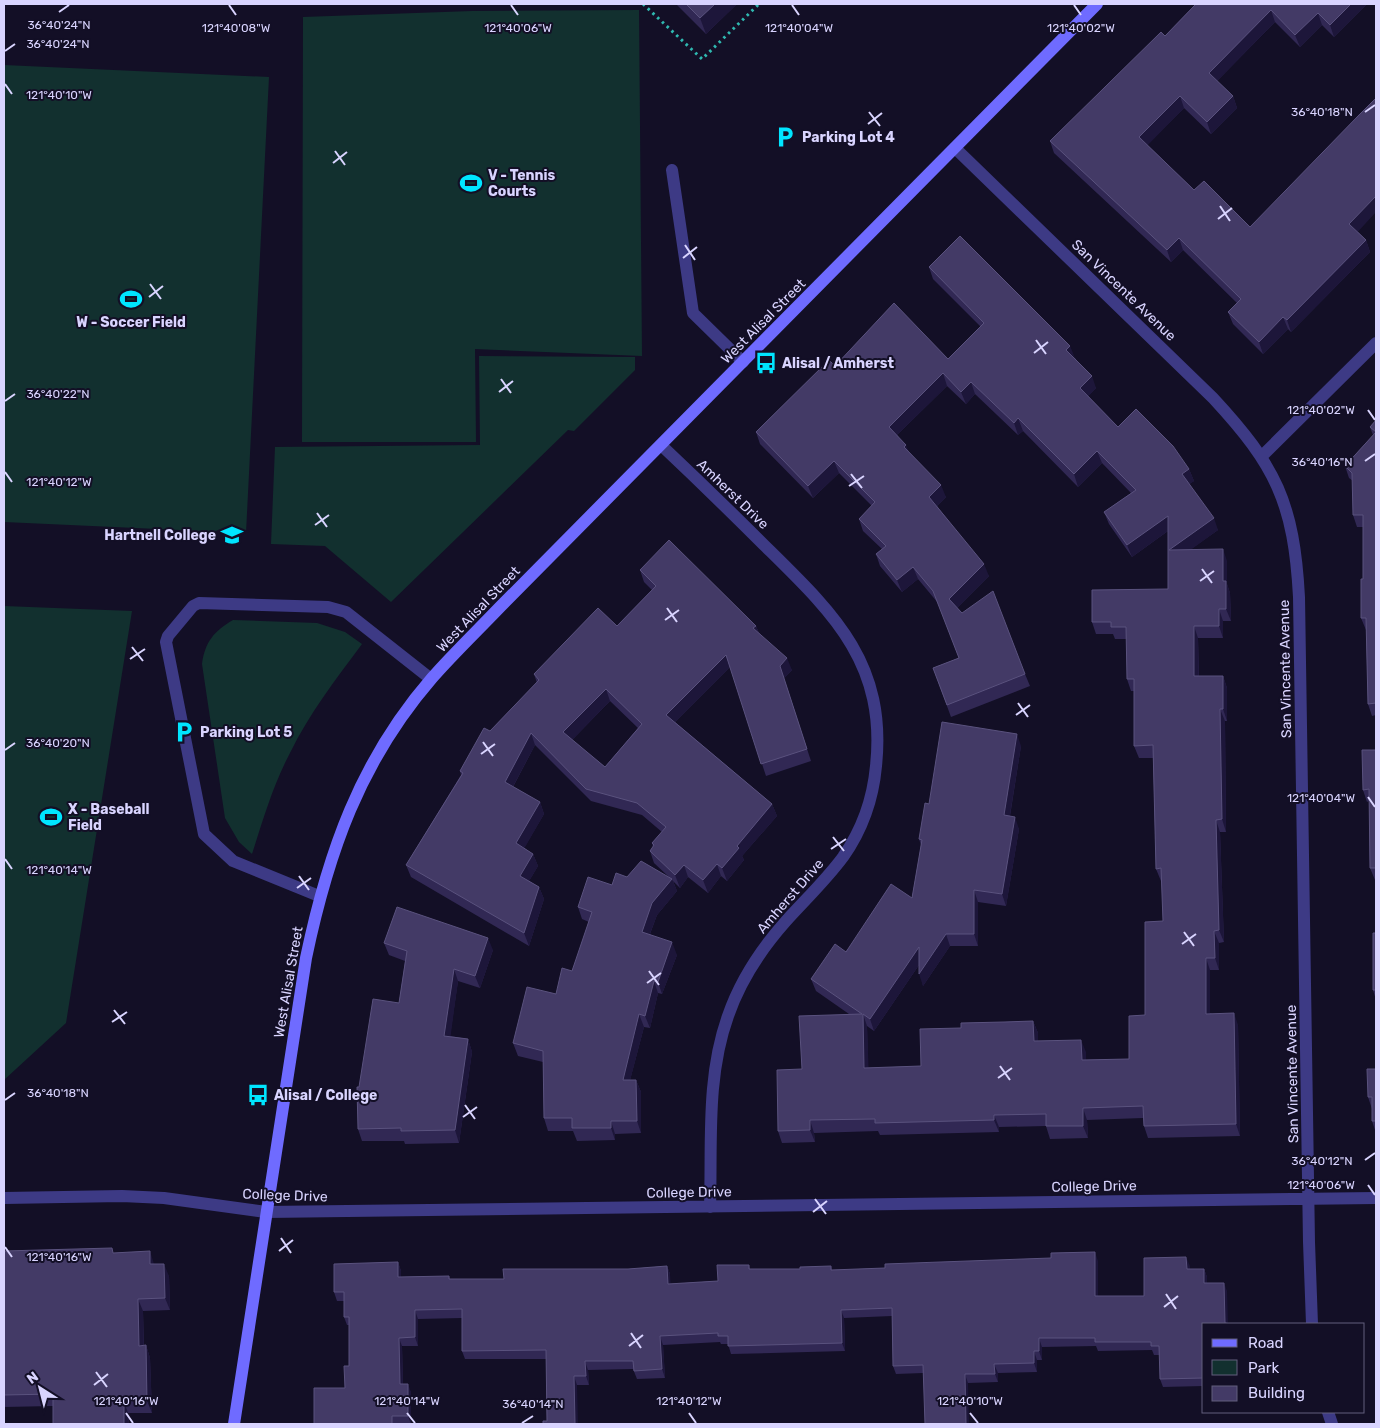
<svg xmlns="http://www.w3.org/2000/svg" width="1380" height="1428" font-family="Rubik,sans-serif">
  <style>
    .green { fill: #12302f }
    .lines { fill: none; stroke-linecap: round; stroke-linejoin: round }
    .path { stroke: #2fb8b0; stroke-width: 3; stroke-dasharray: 2.5 4; stroke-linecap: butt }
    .service { stroke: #3d3a85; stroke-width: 12 }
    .minor { stroke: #3d3a85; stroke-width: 12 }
    .secondary { stroke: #6f6bff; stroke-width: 12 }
    .wall { fill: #312854; fill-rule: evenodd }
    .shaded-wall { fill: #1d163a }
    .building { fill: #433a66; stroke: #5a527e; fill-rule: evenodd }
    .ticks { fill: none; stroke: #d9d4ff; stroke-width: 2 }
    .labels { text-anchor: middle; stroke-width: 4; stroke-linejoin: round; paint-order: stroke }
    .poi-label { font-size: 14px; font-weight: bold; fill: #d9d4ff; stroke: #130f26; text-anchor: start }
    .street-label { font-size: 14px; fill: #d9d4ff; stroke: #130f26 }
    .ticks-label { font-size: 12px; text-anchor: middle; fill: #d9d4ff; stroke: #130f26; stroke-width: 4; stroke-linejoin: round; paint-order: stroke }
  </style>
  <rect width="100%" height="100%" fill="#130f26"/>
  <path class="green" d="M639,10L642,356L475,349L476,442H302L303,17L472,11Z
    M4,65L269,77L246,533L4,522Z
    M479,356L635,357V370L574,431L568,430L391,602L325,546L271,544L275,447L480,445Z
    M4,606L132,611L66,1023L4,1080Z
    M233,620L317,623L345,632L362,644C336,679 309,714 290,753C273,785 263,820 252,854L239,842L225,818L202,664C205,642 214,631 233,620Z"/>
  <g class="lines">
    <path class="path" d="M643,4L702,59L759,4"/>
    <path class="service" d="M672,170L693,313L743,362
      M319,896L233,861L204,834L166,642L168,636L193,606L199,603L328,607L346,612L431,679"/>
    <path class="minor" d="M955,148L1213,398C1276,466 1294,503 1299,597L1309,1242L1312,1324
      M661,445C696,478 730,511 764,545C832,612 887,662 876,766C873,799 862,830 843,857C826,880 805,900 786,921C762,948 740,981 728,1016C706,1077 712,1144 710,1207
      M1262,456L1376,343
      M4,1198L122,1196L164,1198L266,1212L1376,1198
      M1328,1412L1332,1424"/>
    <path class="secondary" d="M234,1424L306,958C328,853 360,761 432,678C453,654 477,631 500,607L1097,4"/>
  </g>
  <path class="wall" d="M676,4H737L706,34Z
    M1196,4H1367L1334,37L1322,25L1300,47L1275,22L1217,81L1233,96L1237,108L1211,134L1184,108L1147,145L1194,190L1250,227L1358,232L1366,240L1370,252L1291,332L1288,329L1263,354L1233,324L1228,312L1237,303L1183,250L1171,262L1054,153L1050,141L1165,36Z
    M929,267L1075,358L1096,388L1088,396L1118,427L1189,469L1194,481L1189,484L1218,530L1191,549L1227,561V584L1230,593L1231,621H1223V638H1198L1199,676H1223L1227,688V721H1225L1226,832H1220L1224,942L1219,943V970H1210V1013L1238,1025L1240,1136L1148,1138L1144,1126L1143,1118L1087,1120L1088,1138L1050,1139L1046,1126L999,1127V1132L880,1135L878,1131L814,1133L815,1142L782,1143L778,1131L802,1069L849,1014L816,991L811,979L912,898L921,845L919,839L929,804L1021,746L1010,816L1019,829L1006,906L978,902V946H950L923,986L919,965L874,1031L867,1026L868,1068L921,1066L961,1028L1033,1021L1038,1033V1041L1086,1052V1060L1129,1059L1145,1015L1163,921L1162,881H1161L1156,869L1153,758H1139L1134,746V691H1131L1127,679V639H1115L1113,634H1096L1092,622L1168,589V531L1132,557L1109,524L1104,512L1131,493L1102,463L1078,487L1023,431L1018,435L975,394L966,404L947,386L897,435L910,453L946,497L937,506L989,576L957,608L962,613L1025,674L1030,686L951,717L933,668L959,658L938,603L918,579L902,592L880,566L876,554L882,549L863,531L859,519L872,506L839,473L813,498L760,444L756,432L835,366L948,359L981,327L933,279Z
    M1376,420V715L1372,716L1368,704L1366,630L1361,618L1363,579V527H1357L1353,515V481L1349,478L1345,466L1373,435L1370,427Z
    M640,570L756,626L759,633L792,670L784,678L811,761L766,776L730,667L675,722L772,804L777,816L742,856L744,860L727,881L721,876L708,893L688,877L680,888L673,881L677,891L657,915L650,934L677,955L662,994L658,993L650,1028L644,1027L630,1080H636L641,1092V1133L615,1134V1140L577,1141L573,1131H548L544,1118L543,1062L518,1056L513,1043L556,994L572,971L589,922L582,919L578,907L612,885L627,877H669L654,863L650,851L653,847L652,843L662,832L642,815L591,801L535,745L513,787L540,802L544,814L524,848L533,854L538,866L529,881L539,887L544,899L529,946L411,877L406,865L461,775L460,771L490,731L537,683L534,674L617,626L652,590L644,582ZM610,701L638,728L605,767L572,740Z
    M1376,750V880H1375L1370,868L1369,801L1367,802L1363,790Z
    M1376,933V1000L1373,990Z
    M384,943L493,950L480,988L458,981L450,1036L468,1039L472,1052L459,1143L405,1144L404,1141H362L358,1129L359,1087L399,1003L405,961L389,955Z
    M1376,1069V1133L1372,1121V1109L1368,1097Z
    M4,1251L113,1253L154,1264L169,1276L170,1310L143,1311L144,1346L146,1345L150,1358L152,1413H128L129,1424H53V1406L4,1407Z
    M1098,1261V1296H1144L1190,1266V1269H1204L1207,1277V1283L1227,1291L1204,1324V1386L1163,1387L1160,1379V1355H1154L1152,1350L1098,1351L1096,1346L1042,1347V1360H1037V1372L998,1373V1382L968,1383L923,1373L896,1374L893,1366L892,1316L844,1318L845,1351L731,1354L728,1344H721L720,1342L663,1345L665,1378L637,1379L633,1369L588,1370L589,1385H577L547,1421L546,1359H465L462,1351V1318L418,1319V1346H402L403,1384L411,1392V1424H314L345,1388L349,1366V1325H347L344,1317V1301H337L334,1292L398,1262L401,1271V1277L449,1276L450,1279H504L667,1266L670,1274V1284L718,1281L749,1265L750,1269H800L831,1266L832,1270Z"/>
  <path class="shaded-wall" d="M715,4H737L706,34L700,18Z
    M1351,4H1367L1334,37L1330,25Z
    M1271,10L1275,22L1214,84L1209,73Z
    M1318,13L1322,25L1300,47L1295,35Z
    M1180,96L1184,108L1144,149L1139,137Z
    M1233,96L1237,108L1211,134L1207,122Z
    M1376,196V212L1354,236L1349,224Z
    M1179,238L1183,250L1171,262L1167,250Z
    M1366,240L1370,252L1291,332L1287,320Z
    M1283,317L1288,329L1263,354L1259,342Z
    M1070,346L1075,358L1066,350Z
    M943,373L947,386L893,439L889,427Z
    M1092,376L1096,388L1085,400L1080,388Z
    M971,382L975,394L966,404L961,392Z
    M1018,418L1023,431L1018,435L1014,423Z
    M906,445L911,457L904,447Z
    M1097,451L1102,463L1078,487L1074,474Z
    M834,461L839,473L813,498L808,486Z
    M1189,469L1194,481L1187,486L1182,474Z
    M941,485L946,497L933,510L929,497Z
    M1168,516L1172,528L1132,557L1127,545Z
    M1214,518L1218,530L1174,562L1169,550Z
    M1223,549L1227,561V584L1230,593L1231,621L1226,609L1223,581Z
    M984,564L989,576L954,611L949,599Z
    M913,567L918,579L902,592L897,580Z
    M1219,609L1223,621V638L1219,626Z
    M756,626L761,638L753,628Z
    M1194,626L1198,638L1199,688L1194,676Z
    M726,655L730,667L670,727L666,715Z
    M787,658L792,670L784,678L811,761L780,666Z
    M1223,676L1227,688V721L1223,709Z
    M606,689L610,701L568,744L563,732Z
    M1220,709L1225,721L1226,832L1222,819Z
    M531,733L535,745L509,794L505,782Z
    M1017,734L1021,746L1008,827L1004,815Z
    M540,802L544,814L520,856L516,843Z
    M772,804L777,816L742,856L744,860L727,881L722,868L737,846Z
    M1015,817L1019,829L1006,906L1002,894Z
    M1216,820L1220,832L1224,942L1219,930Z
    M533,854L538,866L525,888L520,876Z
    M717,864L721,876L708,893L703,880Z
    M684,865L688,877L680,888L675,875Z
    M672,879L677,891L657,915L646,944L642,932L652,903Z
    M539,887L544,899L529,946L524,933Z
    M974,890L978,902V946L974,934Z
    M1214,931L1219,943V970L1215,958Z
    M946,934L950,946L923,986L919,974Z
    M488,938L493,950L480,988L475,976Z
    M672,942L677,955L662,994L658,982Z
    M919,947L923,959L874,1031L870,1019Z
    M1206,958L1210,970V1026L1206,1014Z
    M454,969L458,981L449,1048L444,1036Z
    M654,981L658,993L650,1028L645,1016Z
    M1234,1013L1238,1025L1240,1136L1236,1124Z
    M639,1014L644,1027L627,1092L623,1080Z
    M863,1014L867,1026L869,1080L864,1068Z
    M1033,1021L1038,1033V1053L1034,1041Z
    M468,1039L472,1052L459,1143L455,1130Z
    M1081,1040L1086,1052V1072L1082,1060Z
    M636,1080L641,1092V1133L637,1121Z
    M1083,1108L1087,1120L1088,1138L1083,1126Z
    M994,1115L999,1127V1132L994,1120Z
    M810,1120L814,1133L815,1142L810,1130Z
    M611,1121L615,1134V1140L611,1128Z
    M150,1251L154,1264H150Z
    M1095,1252L1098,1261V1304L1095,1296Z
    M1186,1257L1190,1266V1278L1187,1269Z
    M398,1262L401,1271V1285L398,1277Z
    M164,1264L169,1276L170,1310L165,1298Z
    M667,1266L670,1274L671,1292L668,1284Z
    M1204,1269L1207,1277V1292L1204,1283Z
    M1224,1283L1227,1291L1228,1324H1225Z
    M138,1299L143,1311L144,1358L139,1346Z
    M415,1310L418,1319V1346L415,1337Z
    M841,1310L844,1318L845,1351L842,1343Z
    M660,1336L663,1345L665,1378L662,1369Z
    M399,1338L402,1346L403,1392L400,1384Z
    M1039,1338L1042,1347V1360L1039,1351Z
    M146,1345L150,1358L152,1413L147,1401Z
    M1034,1351L1037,1360V1372L1034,1363Z
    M585,1361L588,1370L589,1385L586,1376Z
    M994,1364L998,1373V1382L995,1374Z
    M965,1374L968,1383L969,1424H966Z
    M574,1376L577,1385L578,1424H575Z
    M408,1384L411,1392V1424L408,1416Z
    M124,1401L128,1413L129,1424H124Z"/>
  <path class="building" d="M686,4H715L700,18Z
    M1196,4H1351L1330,25L1318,13L1295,35L1271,10L1209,73L1233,96L1207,122L1180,96L1139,137L1194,190L1204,181L1250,227L1359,115L1376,98V196L1349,224L1366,240L1287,320L1283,317L1259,342L1228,312L1241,299L1179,238L1167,250L1050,141L1161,32L1165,36Z
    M960,236L1070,346L1066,350L1092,376L1080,388L1118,427L1136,409L1173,446L1189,469L1182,474L1214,518L1169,550L1223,549V581H1226V609H1219V626H1194V676H1223V709H1220L1222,819L1216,820L1219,930L1214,931L1215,958H1206V1014L1234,1013L1236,1124L1144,1126L1143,1106L1083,1108V1126H1046V1114L994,1115V1120L875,1123V1119L810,1120V1130L778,1131L777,1070L802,1069L799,1016L862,1014L811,979L835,944L846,952L891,884L912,898L922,840L919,839L925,803L929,804L942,722L1017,734L1004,815L1015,817L1002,894L974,890V934H946L919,974V947L870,1019L863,1014L864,1068L921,1066L920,1029L961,1028V1023L1004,1022L1033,1021L1034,1041L1081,1040L1082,1060L1129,1059V1016L1145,1015V922L1163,921L1161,868L1156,869L1153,745L1134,746V679H1127L1126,627H1111V622H1092V590L1168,589V516L1127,545L1104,512L1136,490L1097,451L1074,474L1018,418L1014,423L971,382L961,392L943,373L889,427L906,445L904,447L941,485L929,497L984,564L949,599L962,613L993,591L1025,674L947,705L933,668L959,658L933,591L913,567L897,580L876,554L886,546L859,519L875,502L834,461L808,486L756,432L829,360L835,366L894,303L948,359L984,323L929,267Z
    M1376,420V703L1368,704L1366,618H1361V579H1363V515H1353L1352,473L1345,466L1376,432L1370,427Z
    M669,540L756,626L753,628L787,658L780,666L807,749L761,764L726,655L666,715L772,804L737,846L739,848L722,868L717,864L703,880L684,865L675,875L650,851L654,845L652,843L666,827L637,803L586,789L531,733L505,782L540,802L516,843L533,854L520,876L539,887L524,933L406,865L463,773L460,771L484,728L490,731L539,680L534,674L598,608L617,626L656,586L640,570ZM606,689L642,724L605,767L563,732Z
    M1362,750H1376V893V868H1370L1369,789L1363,790Z
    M641,861L672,879L652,903L642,932L672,942L658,982L654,981L645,1016L639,1014L623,1080H636L637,1121H611V1128H572V1118H544L543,1051L513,1043L527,987L556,994L562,968L572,971L592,912L578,907L588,877L612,885L616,873L627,877Z
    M397,907L488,938L475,976L454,969L444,1036L468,1039L455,1130L401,1131V1128L358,1129L357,1087H359L373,999L399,1003L407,951L384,943Z
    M1373,933H1376V990H1373Z
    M1367,1069H1376V1121H1372V1097H1368Z
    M112,1248L113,1253L150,1251V1264H164L165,1298L138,1299L139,1346L146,1345L147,1401H124V1424H53V1394L4,1395V1251Z
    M1095,1252V1296H1144V1258L1186,1257L1187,1269H1204V1283H1224L1225,1323L1230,1324H1231H1204V1378L1160,1379L1159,1346H1151V1342H1095V1338H1039V1351H1034V1363L994,1364L995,1374H965L966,1424H925L923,1365L893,1366L892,1308L841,1310L842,1343L728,1346V1336H718V1333L660,1336L662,1369L634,1371L633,1361H585L586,1376H574L575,1424H543V1421H547L546,1350L462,1351V1309L415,1310V1337L399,1338L400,1384H408V1416H392V1424H314V1388H345L344,1366H349V1317H344V1292H334V1264L398,1262V1277L449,1276V1279H504L503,1269H628L667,1266L668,1284L718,1281L717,1265H749V1269H800V1267L831,1266V1270L885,1268V1264L1051,1258V1253Z"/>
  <path class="ticks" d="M229,5L236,15M511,5L518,15M792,5L799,15M1074,5L1081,15M59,12L69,5M5,51L15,44M5,84L12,94M869,112L880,126M1365,112L1375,105M868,124L882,113M335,151L345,165M333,163L347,152M1220,206L1230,221M1218,219L1232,208M685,245L695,260M683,258L697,247M150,284L161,299M149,297L163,286M1036,340L1046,354M1034,353L1048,342M501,379L511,393M499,392L513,381M5,401L15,394M1368,410L1375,420M1365,461L1375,454M5,472L12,482M851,474L862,488M849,486L864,476M317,513L327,527M315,525L329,515M1202,569L1212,583M1200,581L1214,571M667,608L677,622M665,620L679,610M132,647L143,661M130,659L145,649M1018,703L1028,717M1016,715L1030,705M483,742L493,756M5,750L15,743M481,754L495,744M1368,797L1375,807M833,837L844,851M831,849L846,839M5,859L12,869M299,876L309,890M297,888L311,878M1184,932L1194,946M1182,944L1196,934M649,971L659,985M647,983L661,973M114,1010L125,1024M112,1022L127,1012M1000,1066L1010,1080M998,1078L1012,1068M5,1100L15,1093M465,1105L475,1119M463,1117L477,1107M1365,1160L1375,1153M1368,1185L1375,1195M815,1199L826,1214M813,1212L827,1201M281,1238L291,1253M5,1247L12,1257M279,1251L293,1240M1166,1294L1176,1309M1164,1307L1178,1296M631,1333L641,1348M629,1346L643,1335M96,1372L107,1387M94,1385L108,1374M126,1413L133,1423M407,1413L415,1423M689,1413L696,1423M970,1413L978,1423M522,1423L533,1416"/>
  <defs>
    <g id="parking-bare" transform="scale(1.725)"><path d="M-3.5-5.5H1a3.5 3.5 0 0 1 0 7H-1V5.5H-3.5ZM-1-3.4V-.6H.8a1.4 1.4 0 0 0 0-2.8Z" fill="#00e5ff" stroke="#130f26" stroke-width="2.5" paint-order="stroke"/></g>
    <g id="stadium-bare" transform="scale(1.725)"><path d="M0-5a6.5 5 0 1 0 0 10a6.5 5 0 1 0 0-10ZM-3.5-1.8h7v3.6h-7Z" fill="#00e5ff" stroke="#130f26" stroke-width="2.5" paint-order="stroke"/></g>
    <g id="bus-bare" transform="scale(1.725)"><path d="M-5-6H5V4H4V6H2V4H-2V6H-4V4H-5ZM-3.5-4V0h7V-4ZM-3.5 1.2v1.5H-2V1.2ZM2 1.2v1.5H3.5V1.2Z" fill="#00e5ff" stroke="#130f26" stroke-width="2.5" paint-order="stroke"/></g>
    <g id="university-bare" transform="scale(1.725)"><path d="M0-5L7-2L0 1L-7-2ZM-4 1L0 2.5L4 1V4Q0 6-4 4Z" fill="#00e5ff" stroke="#130f26" stroke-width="2.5" paint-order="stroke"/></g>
  </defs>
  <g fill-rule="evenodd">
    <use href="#parking-bare" x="785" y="137"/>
    <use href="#stadium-bare" x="471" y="183"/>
    <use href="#stadium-bare" x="131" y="299"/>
    <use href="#bus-bare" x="766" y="363"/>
    <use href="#university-bare" x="232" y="535"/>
    <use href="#parking-bare" x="184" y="732"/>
    <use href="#stadium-bare" x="51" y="817"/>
    <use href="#bus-bare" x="258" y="1095"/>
  </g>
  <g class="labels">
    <g class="poi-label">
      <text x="802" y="142">Parking Lot 4</text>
      <text x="488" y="180">V - Tennis<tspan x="488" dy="16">Courts</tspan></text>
      <text x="131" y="327" text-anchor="middle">W - Soccer Field</text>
      <text x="782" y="368">Alisal / Amherst</text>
      <text x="216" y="540" text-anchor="end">Hartnell College</text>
      <text x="200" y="737">Parking Lot 5</text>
      <text x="68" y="814">X - Baseball<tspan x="68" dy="16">Field</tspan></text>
      <text x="274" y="1100">Alisal / College</text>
    </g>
    <g class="street-label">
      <text transform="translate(1124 290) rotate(44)" y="5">San Vincente Avenue</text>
      <text transform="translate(763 321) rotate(-45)" y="5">West Alisal Street</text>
      <text transform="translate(733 494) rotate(44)" y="5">Amherst Drive</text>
      <text transform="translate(478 609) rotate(-46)" y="5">West Alisal Street</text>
      <text transform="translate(1285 669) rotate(-91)" y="5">San Vincente Avenue</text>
      <text transform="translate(790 896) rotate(-49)" y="5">Amherst Drive</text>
      <text transform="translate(288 982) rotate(-80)" y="5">West Alisal Street</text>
      <text transform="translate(1292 1074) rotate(-91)" y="5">San Vincente Avenue</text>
      <text transform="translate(1094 1186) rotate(-1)" y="5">College Drive</text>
      <text transform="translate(689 1192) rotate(-1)" y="5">College Drive</text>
      <text transform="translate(285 1195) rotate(2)" y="5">College Drive</text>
    </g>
  </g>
  <g class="ticks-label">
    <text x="59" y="29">36°40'24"N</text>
    <text x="236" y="32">121°40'08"W</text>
    <text x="518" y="32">121°40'06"W</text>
    <text x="799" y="32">121°40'04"W</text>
    <text x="1081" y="32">121°40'02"W</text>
    <text x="58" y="48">36°40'24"N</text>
    <text x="59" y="99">121°40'10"W</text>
    <text x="1322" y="116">36°40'18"N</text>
    <text x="58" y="398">36°40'22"N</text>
    <text x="1321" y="414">121°40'02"W</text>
    <text x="1322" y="466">36°40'16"N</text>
    <text x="59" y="486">121°40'12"W</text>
    <text x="58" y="747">36°40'20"N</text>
    <text x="1321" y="802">121°40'04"W</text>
    <text x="59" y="874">121°40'14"W</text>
    <text x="58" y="1097">36°40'18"N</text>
    <text x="1322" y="1165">36°40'12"N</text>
    <text x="1321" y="1189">121°40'06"W</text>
    <text x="59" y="1261">121°40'16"W</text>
    <text x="126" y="1405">121°40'16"W</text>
    <text x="407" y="1405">121°40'14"W</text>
    <text x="689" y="1405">121°40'12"W</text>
    <text x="970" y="1405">121°40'10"W</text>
    <text x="533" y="1408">36°40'14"N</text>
  </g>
  <rect width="1380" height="1428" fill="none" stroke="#d9d4ff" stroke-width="10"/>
  <rect x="1202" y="1323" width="162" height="90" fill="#130f26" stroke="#625e7d"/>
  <rect x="1212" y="1339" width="25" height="8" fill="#6f6bff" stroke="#625e7d"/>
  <text x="1248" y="1348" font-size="15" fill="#d9d4ff">Road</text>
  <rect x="1212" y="1360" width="25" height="15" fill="#12302f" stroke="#625e7d"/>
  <text x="1248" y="1373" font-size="15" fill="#d9d4ff">Park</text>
  <rect x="1212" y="1386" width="25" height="15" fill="#433a66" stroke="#625e7d"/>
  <text x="1248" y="1398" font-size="15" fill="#d9d4ff">Building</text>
  <g transform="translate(40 1388) rotate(324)" stroke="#130f26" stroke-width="4" paint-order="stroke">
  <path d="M0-4L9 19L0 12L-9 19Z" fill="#d9d4ff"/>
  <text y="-8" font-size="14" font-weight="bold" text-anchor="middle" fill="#d9d4ff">N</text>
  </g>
</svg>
